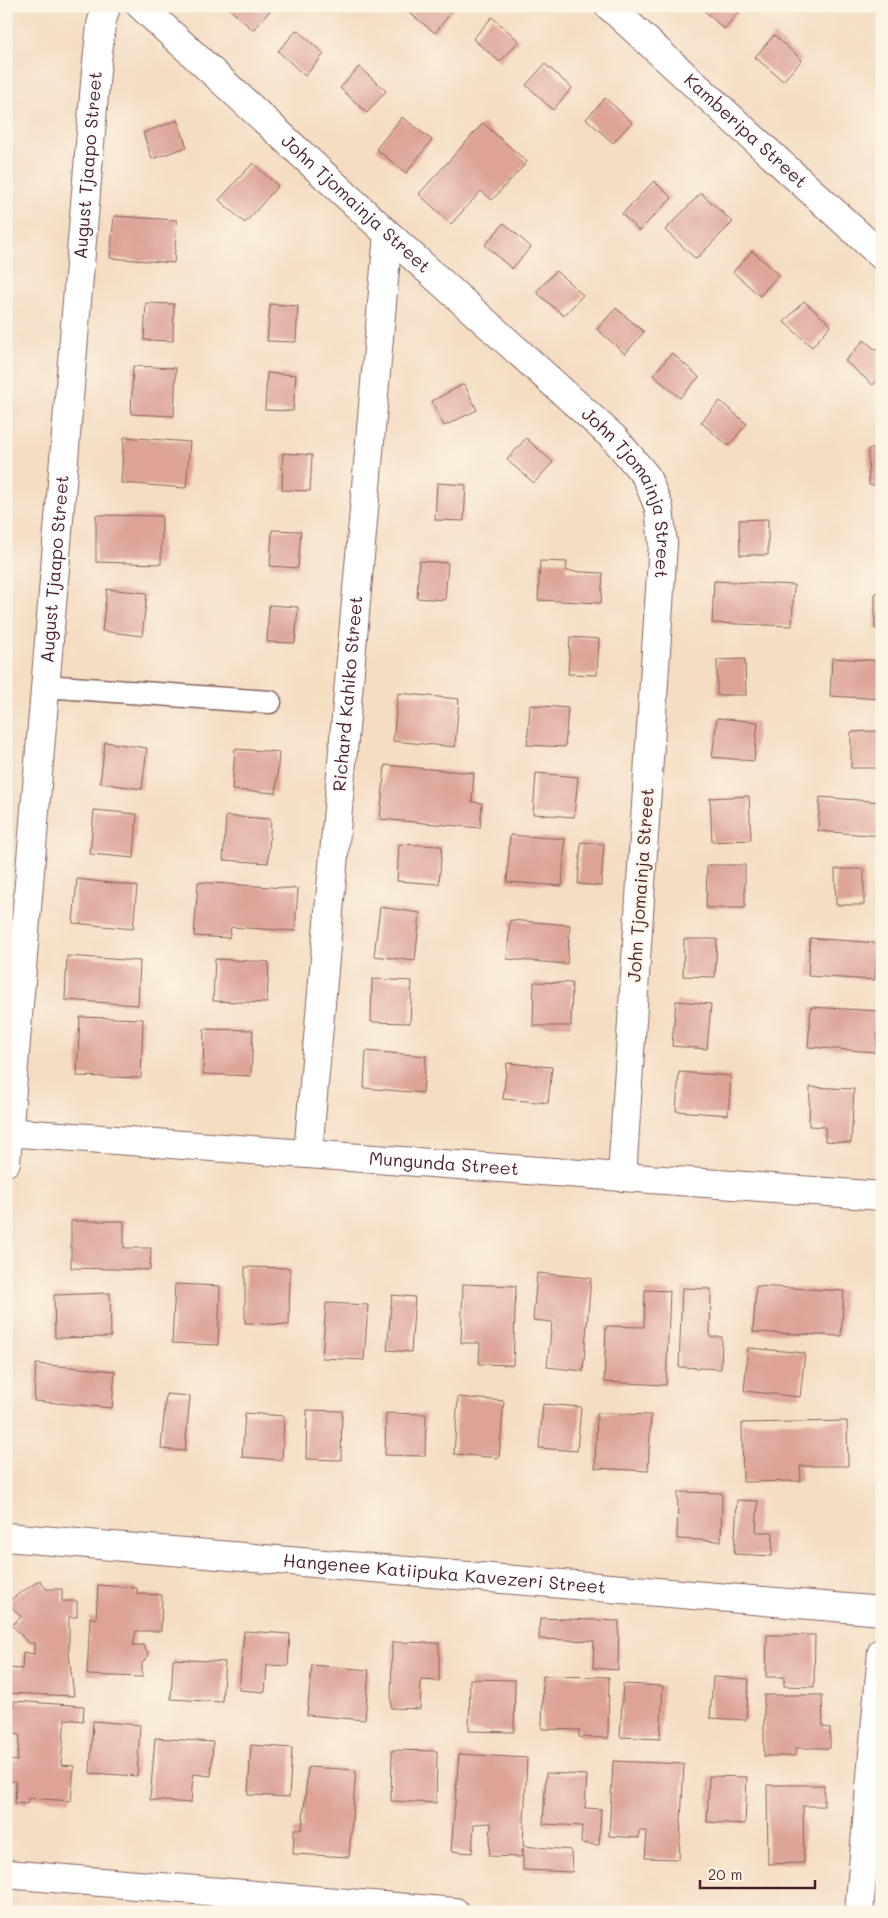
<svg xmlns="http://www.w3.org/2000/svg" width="888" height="1918" font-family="Mali,sans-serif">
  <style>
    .building { fill: #dda397 }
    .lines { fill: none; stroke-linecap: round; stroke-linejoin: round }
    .service-casing { stroke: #866260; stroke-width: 25 }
    .minor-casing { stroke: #866260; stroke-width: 30 }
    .tertiary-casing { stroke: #866260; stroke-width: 30 }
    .service { stroke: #fff; stroke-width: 22 }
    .minor { stroke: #fff; stroke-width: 28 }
    .tertiary { stroke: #fff; stroke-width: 28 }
    .labels { text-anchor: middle; stroke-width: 4.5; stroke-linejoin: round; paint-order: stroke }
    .street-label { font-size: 18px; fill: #4a1f2b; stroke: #fcf5e5 }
  </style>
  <rect width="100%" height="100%" fill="#fcf5e5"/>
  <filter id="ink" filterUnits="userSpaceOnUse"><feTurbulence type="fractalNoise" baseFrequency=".02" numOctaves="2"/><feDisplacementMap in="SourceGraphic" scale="10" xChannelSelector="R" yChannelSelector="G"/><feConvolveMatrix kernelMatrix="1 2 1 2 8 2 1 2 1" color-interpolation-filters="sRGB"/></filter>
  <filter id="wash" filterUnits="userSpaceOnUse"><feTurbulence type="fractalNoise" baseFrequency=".0096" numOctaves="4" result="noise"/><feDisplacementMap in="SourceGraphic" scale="20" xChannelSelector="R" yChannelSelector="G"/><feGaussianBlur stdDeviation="1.12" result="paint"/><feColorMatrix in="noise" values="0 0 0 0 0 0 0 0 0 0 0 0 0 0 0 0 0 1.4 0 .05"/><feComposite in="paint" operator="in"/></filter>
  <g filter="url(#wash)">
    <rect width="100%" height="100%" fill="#f4ddc2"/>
    <g id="blocks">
      <path class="building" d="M226,6H274L253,30Z
        M411,6H456L435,33L407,11Z
        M699,6H742L743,7L724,29Z
        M492,17L519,41L500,62L473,39Z
        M297,30L324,54L305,76L278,51Z
        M774,35L802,60L783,81L755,57Z
        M545,64L572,88L553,110L526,85Z
        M359,67L386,91L367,113L340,88Z
        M605,98L632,122L613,143L586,119Z
        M402,117L432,140L406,173L376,149Z
        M177,120L187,147L152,159L143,133Z
        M483,123L527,162L492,200L481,191L451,224L419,194Z
        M253,163L278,186L245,223L219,200Z
        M654,181L672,198L639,231L622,214Z
        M701,193L733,222L696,259L665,230Z
        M114,216L177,220L174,263L110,258Z
        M504,223L531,247L512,269L485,245Z
        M752,251L779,274L760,296L733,272Z
        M556,271L583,295L564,316L536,292Z
        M804,301L831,325L812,347L784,322Z
        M146,303L174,304L173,341L144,340Z
        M270,304L298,306L296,342L267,341Z
        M616,308L644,332L625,354L597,329Z
        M864,340L882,355V375L873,385L845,361Z
        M672,353L699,377L680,398L653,375Z
        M133,366L176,368L174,416L131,414Z
        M267,373L296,375L293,411L265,410Z
        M464,384L477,410L444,426L432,401Z
        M720,401L747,424L728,446L701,422Z
        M124,437L190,442L186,488L121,483Z
        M526,438L553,462L534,483L507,460Z
        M868,449H882V485H869Z
        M283,453L312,455L310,491L282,490Z
        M437,483L466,485L464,521L435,520Z
        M96,515L162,516L161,564L96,562Z
        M768,519V555H740L739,520Z
        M880,525H882V561H880Z
        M272,530L301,531L298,568L270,566Z
        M419,561L448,563L445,600L417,598Z
        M540,561L567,562L566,571L603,573L601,603L538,600Z
        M714,581L794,585L792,626L712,623Z
        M107,589L147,593L142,636L102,631Z
        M875,593H882V629H875Z
        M269,605L298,607L295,643L267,642Z
        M570,637L599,639L597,675L568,674Z
        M832,658L882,661V699L830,696Z
        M745,659L746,695H717V660Z
        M398,693L459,699L455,747L393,741Z
        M530,705L568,708L565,747L527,745Z
        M717,718L758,722L754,761L712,757Z
        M880,731V768H851V732Z
        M105,742L147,748L142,789L100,783Z
        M235,749L279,752L276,793L232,790Z
        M385,765L474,773L472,802L482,803L480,828L380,819Z
        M536,773L578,777L574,817L533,814Z
        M749,796L751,840L712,842L710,798Z
        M820,797L882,802V836L818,831Z
        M94,810L137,814L134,858L90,854Z
        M226,816L271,819L268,863L223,860Z
        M510,835L565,839L562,886L507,882Z
        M581,842L604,844L601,886L578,884Z
        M399,844L442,846L439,884L397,881Z
        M707,865H745V908H706Z
        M835,869H864V905H836Z
        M77,879L137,886L133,929L73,923Z
        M198,882L298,889L295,931L231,927L229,938L194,936Z
        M380,907L420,913L415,961L374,956Z
        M510,920L570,925L567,964L507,959Z
        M810,938L877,943L875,980L808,976Z
        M684,939H717L715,977L683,976Z
        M67,956L140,961L138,1005L65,1000Z
        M215,959L269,962L267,1003L213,1001Z
        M372,979L412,981L410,1023L371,1022Z
        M534,982L572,983L571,1026H533Z
        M676,1001L711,1004L707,1049L672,1046Z
        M811,1007L879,1011L876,1052L808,1047Z
        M80,1017L143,1019L141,1078L77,1076Z
        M204,1029L253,1030L251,1076L203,1074Z
        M366,1051L426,1056L423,1093L364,1088Z
        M507,1063L552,1067L548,1103L503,1099Z
        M679,1072L731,1076L728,1115L676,1111Z
        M810,1087L854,1089L851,1143L825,1141V1127L809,1126Z
        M71,1221H124V1248H151L150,1270L71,1268Z
        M245,1267L290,1268L289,1325L245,1323Z
        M537,1273L591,1278L583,1371L547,1367L552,1322L533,1320Z
        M175,1284L220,1286L218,1345L172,1343Z
        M463,1284L516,1286L513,1365L479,1364L480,1343H461Z
        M756,1286L844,1291L841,1336L753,1332Z
        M682,1288L711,1289L710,1337H722L721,1369L679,1367Z
        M645,1290L670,1291L666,1385L604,1382L606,1326L644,1327Z
        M110,1293L111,1337L55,1338L54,1295Z
        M392,1295L415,1297L411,1352L387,1350Z
        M326,1303L368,1305L364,1360L322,1358Z
        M748,1348L805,1353L800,1397L744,1391Z
        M36,1364L115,1371L112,1408L34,1401Z
        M166,1394L190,1396L185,1451L161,1449Z
        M458,1397L504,1401L499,1458L454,1454Z
        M543,1404L581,1407L577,1451L539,1448Z
        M307,1410L342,1411L341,1460L306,1459Z
        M245,1413L284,1416L282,1460L242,1457Z
        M386,1413L426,1414L425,1456L385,1455Z
        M597,1413L651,1415L648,1471L595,1468Z
        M847,1421L848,1466H800L801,1481L743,1482L742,1423Z
        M678,1492L722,1493L721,1541L677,1539Z
        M737,1500L758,1501L756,1532H773L772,1556L734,1554Z
        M40,1580L46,1589H62V1601H77V1617H69V1654L74,1696L6,1693V1668L22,1669L23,1652L34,1654V1643H28L12,1625L21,1617L7,1602Z
        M98,1585L137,1588V1594L162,1595L161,1631H136L133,1645H143L149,1655L142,1663V1677L87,1675L90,1617L96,1619Z
        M540,1618L619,1621L618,1670L593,1668L594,1641L539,1639Z
        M244,1631L290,1634L288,1666L267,1665L265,1692L239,1690Z
        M767,1635H815L814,1687L784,1686V1677H766Z
        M392,1642L439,1643V1681L421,1680L420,1709L391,1708Z
        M173,1659L225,1662L222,1702L171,1699Z
        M312,1665L369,1670L365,1720L307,1715Z
        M543,1676L609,1677L608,1738L579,1737V1730L542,1729Z
        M713,1677L749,1679L746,1720L710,1718Z
        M470,1679L515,1680L514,1732L469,1731Z
        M623,1684L663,1686L660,1739L620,1737Z
        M764,1695H822L823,1727L830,1728V1748H796V1756H764Z
        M14,1701L84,1706L83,1721L65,1719L61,1765L74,1766L71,1801L28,1798L27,1804L15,1803L16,1781H6L8,1760L17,1761L20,1735L11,1734Z
        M93,1721L140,1725L137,1776L90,1773Z
        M155,1738L213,1742L211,1776L193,1774L191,1803L150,1800Z
        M251,1745L292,1748L289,1797L248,1795Z
        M392,1750L437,1751L436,1803L391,1801Z
        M459,1754L527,1758L523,1846L571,1850L572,1872L523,1870V1848L521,1857L489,1856L491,1823L474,1824L472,1853L451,1851Z
        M613,1761L684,1764L679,1859L645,1858L647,1831H639V1838L609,1836Z
        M308,1767L356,1770L349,1857L293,1854L294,1829H302Z
        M546,1773L587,1775L585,1808L601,1809L599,1845L581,1843L582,1826L543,1824Z
        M709,1776L747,1777L745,1824L707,1822Z
        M767,1785H824V1806H803L804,1863L768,1864Z"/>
    </g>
  </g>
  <g filter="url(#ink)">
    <use href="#blocks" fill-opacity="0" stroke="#866260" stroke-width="1"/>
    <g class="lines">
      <g class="service-casing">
        <path id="service" d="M45,686L270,702"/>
      </g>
      <g class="minor-casing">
        <g id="minor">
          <path id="s1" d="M141,6L388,234L615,439L646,476L659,508L663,543L622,1176"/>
          <path id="s2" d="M609,6L882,256"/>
          <path id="s3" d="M308,1153L388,234"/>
          <path id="s4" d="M6,1162L96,71L101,25L106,6"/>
          <path id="s5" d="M6,1537L882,1611"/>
          <path d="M6,1874L455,1912"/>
          <path d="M859,1912L882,1652"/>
        </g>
      </g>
      <g class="tertiary-casing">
        <g id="tertiary">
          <path id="s6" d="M6,1132L882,1196"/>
        </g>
      </g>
      <use href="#service" class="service"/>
      <use href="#minor" class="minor"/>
      <use href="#tertiary" class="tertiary"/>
    </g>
  </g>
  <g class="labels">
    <g class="street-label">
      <text dy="6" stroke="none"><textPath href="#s2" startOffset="185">Kamberipa Street</textPath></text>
      <text dy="6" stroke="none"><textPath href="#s4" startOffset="1000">August Tjaapo Street</textPath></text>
      <text dy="6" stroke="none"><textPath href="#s1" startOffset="292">John Tjomainja Street</textPath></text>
      <text dy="6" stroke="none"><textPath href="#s1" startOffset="698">John Tjomainja Street</textPath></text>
      <text dy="6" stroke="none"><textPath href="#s4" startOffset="595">August Tjaapo Street</textPath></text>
      <text dy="6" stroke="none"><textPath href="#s3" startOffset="461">Richard Kahiko Street</textPath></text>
      <text transform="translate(641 885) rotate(-86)" y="6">John Tjomainja Street</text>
      <text dy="6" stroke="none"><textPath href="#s6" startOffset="439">Mungunda Street</textPath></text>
      <text dy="6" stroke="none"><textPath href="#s5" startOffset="440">Hangenee Katiipuka Kavezeri Street</textPath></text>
    </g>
  </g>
  <rect width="888" height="1918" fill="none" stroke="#fcf5e5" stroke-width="25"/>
  <path d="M700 1880v8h115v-8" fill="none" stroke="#4a1f2b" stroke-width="2.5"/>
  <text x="708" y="1880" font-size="15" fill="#4a1f2b" stroke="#fcf5e5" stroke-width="4" paint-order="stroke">20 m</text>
</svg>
